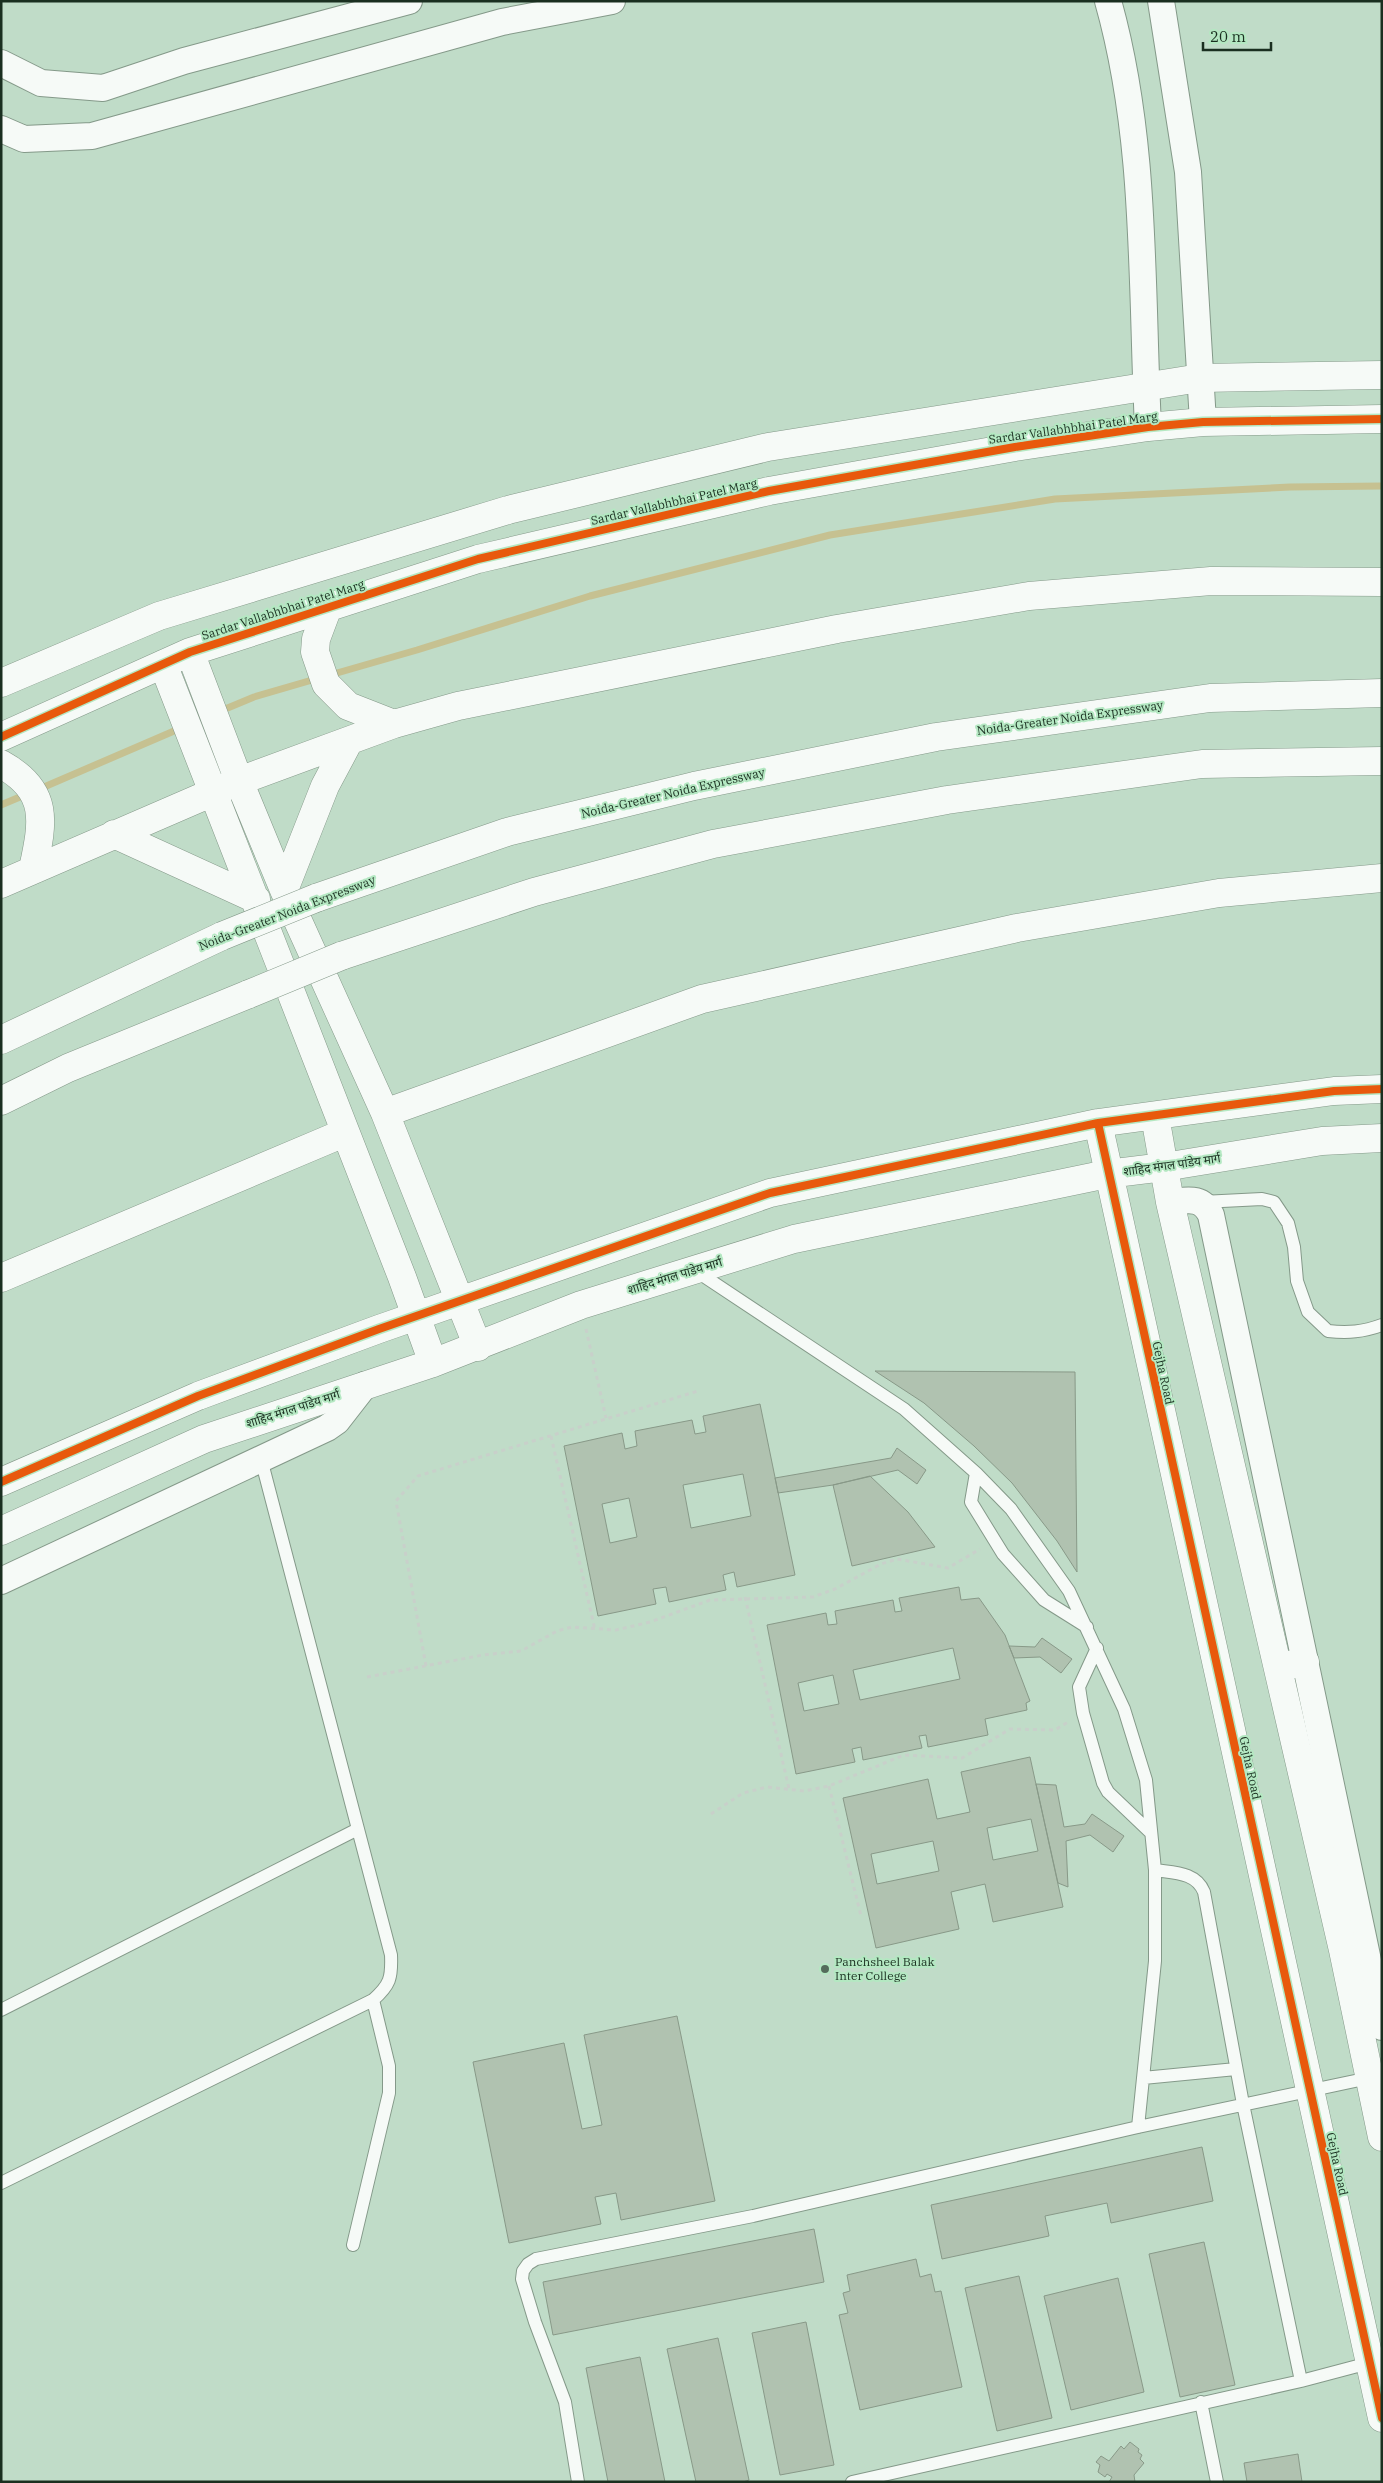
<svg xmlns="http://www.w3.org/2000/svg" width="1383" height="2483" font-family="'IBM Plex Serif','Noto Sans Devanagari',serif">
  <style>
    .lines { fill: none; stroke-linecap: round; stroke-linejoin: round }
    .stream { stroke: #c6c191; stroke-width: 7 }
    .building { fill: #b0c2b0; stroke: #898; fill-rule: evenodd }
    .lane-casing { stroke: #849989; stroke-width: 14 }
    .street-casing { stroke: #849989; stroke-width: 28 }
    .secondary-casing { stroke: #849989; stroke-width: 29 }
    .highway-casing { stroke: #849989; stroke-width: 29 }
    .path { stroke: #c8d0ca; stroke-width: 3; stroke-dasharray: 4 4; stroke-linecap: butt }
    .lane { stroke: #f6faf7; stroke-width: 12 }
    .street { stroke: #f6faf7; stroke-width: 26 }
    .secondary { stroke: #f6faf7; stroke-width: 28 }
    .highway { stroke: #f6faf7; stroke-width: 28 }
    .highway-bridge-casing { stroke: #849989; stroke-width: 29; stroke-linecap: butt }
    .highway-bridge { stroke: #f6faf7; stroke-width: 28 }
    .cycleway-casing { stroke: #b4e8c2; stroke-width: 11 }
    .cycleway { stroke: #e8590c; stroke-width: 8 }
    .poi-dot { fill: #546c5b; stroke: #b4e8c2; stroke-width: 2 }
    .labels { text-anchor: middle; stroke-width: 4; stroke-linejoin: round; paint-order: stroke }
    .street-label { font-size: 12px; fill: #1a2f20; stroke: #b4e8c2 }
    .poi-label { font-size: 12px; fill: #1a2f20; stroke: #b4e8c2; text-anchor: start }
  </style>
  <rect width="100%" height="100%" fill="#c0dcc8"/>
  <g class="lines">
    <path class="stream" d="M330,675L417,650L590,596L830,535L1055,499L1290,487L1382,486
      M218,712L254,697L319,678
      M37,790L181,728
      M1,805L27,794"/>
  </g>
  <path class="building" d="M875,1371L1075,1372L1077,1572L1057,1541L1012,1483L974,1446L924,1403Z
    M760,1404L795,1575L737,1587L734,1572L723,1575L726,1590L669,1602L666,1587L653,1589L656,1604L598,1616L564,1446L622,1433L625,1449L637,1446L635,1431L692,1420L695,1434L706,1432L703,1416ZM743,1474L751,1516L691,1528L683,1485ZM629,1498L637,1537L610,1543L602,1504Z
    M897,1448L926,1470L917,1484L898,1470L833,1485L778,1493L775,1478L891,1458Z
    M870,1476L908,1512L935,1547L852,1566L833,1485Z
    M959,1587L961,1600L979,1598L1005,1635L1030,1701L1026,1703L1027,1710L985,1719L988,1735L928,1747L926,1735L919,1736L922,1748L863,1760L861,1747L852,1749L855,1762L796,1774L767,1625L826,1613L828,1625L837,1624L835,1611L893,1600L895,1612L902,1611L899,1598ZM953,1648L960,1679L860,1700L853,1670ZM833,1675L839,1704L804,1711L798,1683Z
    M1042,1638L1072,1659L1061,1673L1040,1657L1014,1658L1009,1646L1035,1647Z
    M1030,1757L1063,1907L993,1922L985,1884L951,1892L959,1929L876,1948L843,1798L928,1779L937,1819L970,1812L961,1772ZM1031,1819L1038,1851L993,1860L987,1828ZM933,1841L939,1871L877,1884L871,1854Z
    M1036,1784L1056,1785L1064,1827L1085,1824L1092,1814L1124,1836L1113,1852L1090,1835L1066,1841L1068,1887L1058,1883Z
    M677,2016L715,2201L621,2220L616,2193L595,2197L601,2224L509,2243L473,2062L564,2043L582,2129L602,2125L584,2035Z
    M1202,2147L1213,2201L1111,2223L1107,2203L1045,2216L1049,2236L942,2259L931,2205Z
    M814,2229L824,2282L553,2335L543,2282Z
    M1204,2242L1235,2385L1180,2397L1149,2254Z
    M916,2259L920,2277L931,2274L935,2292L941,2291L962,2387L860,2410L839,2315L848,2313L843,2293L850,2291L847,2275Z
    M1019,2276L1052,2418L997,2431L965,2288Z
    M1118,2278L1144,2392L1071,2410L1044,2296Z
    M806,2322L834,2465L780,2475L752,2333Z
    M718,2338L749,2480L743,2482H696L667,2349Z
    M640,2357L665,2482H608L586,2368Z
    M1130,2442L1139,2449L1138,2452L1142,2455L1140,2459L1144,2463L1134,2475L1135,2482H1109L1112,2477L1107,2474L1105,2477L1098,2472L1100,2465L1096,2462L1101,2456L1109,2461L1121,2446L1124,2449Z
    M1298,2454L1302,2482H1247L1244,2463Z"/>
  <g class="lines">
    <g class="lane-casing">
      <path id="lane" d="M1202,1202L1262,1199L1274,1202L1288,1223L1294,1247L1297,1281L1308,1312L1328,1331C1348,1333 1363,1332 1382,1325
        M696,1271L904,1409L976,1473L1011,1509L1069,1591L1124,1709L1146,1780L1155,1870V1961L1138,2127
        M976,1473L971,1502L1003,1554L1044,1600L1087,1627
        M1097,1648L1079,1687L1083,1713L1103,1783L1108,1792L1150,1832
        M1155,1870C1174,1873 1196,1872 1204,1892L1243,2104L1301,2381
        M1,2010L358,1829
        M1143,2078L1236,2069
        M1,2183L373,2000C390,1985 392,1978 391,1955L261,1459
        M353,2245L389,2093V2066L373,2000
        M1201,2402L1217,2482
        M578,2482L565,2402L535,2322L522,2279L523,2271L528,2264L536,2259L753,2216L1138,2127L1369,2078
        M852,2482L1301,2381L1369,2363"/>
    </g>
    <g class="street-casing">
      <path id="street" d="M1108,1C1147,139 1141,285 1148,427
        M1161,1L1188,172L1203,422
        M1,63L41,83L103,88L184,61L409,1
        M1,129L24,139L92,136L502,22L612,1
        M1170,1202C1188,1200 1202,1196 1211,1215L1382,2027
        M1,1581L327,1428L337,1421L365,1385"/>
    </g>
    <g class="secondary-casing">
      <path id="secondary" d="M328,607L316,639L315,652L326,684L348,706L394,724
        M190,652L239,781L284,890L385,1113L478,1347
        M163,664L402,1277L433,1363
        M1,683L159,616L508,510L768,447L1200,378L1382,375
        M1,737L190,652L478,559L769,491L1015,447L1148,427L1203,422L1382,419
        M1,764C50,791 43,822 33,869
        M114,834L256,899
        M1,884L239,781L394,724L458,706L837,629L1029,596L1211,581L1382,582
        M284,890L325,786L349,741
        M385,1113L702,999L1017,928L1219,893L1382,878
        M1155,1116L1170,1202L1343,1950L1382,2137
        M1098,1123L1382,2418
        M1,1278L344,1133
        M1,1482L198,1396L379,1329L770,1193L1098,1123L1334,1091L1382,1089
        M1,1531L204,1439L433,1363L581,1305L794,1239L1107,1174L1164,1167L1322,1141L1382,1138
        M1278,1667L1305,1662"/>
    </g>
    <g class="highway-casing">
      <path id="highway" d="M316,898L507,832L694,786L936,737L1210,698L1382,693
        M341,956L534,892L713,844L947,800L1202,764L1382,761
        M1,1040L222,936
        M1,1101L68,1068L249,994"/>
    </g>
    <path class="path" d="M586,1329L606,1418
      M551,1436L595,1630
      M745,1597L789,1789
      M426,1666L396,1501L418,1476L698,1391
      M367,1677L483,1655L521,1651L557,1631L572,1627L616,1630L650,1622L710,1600L813,1597L835,1589L881,1564L897,1559L948,1568L980,1549
      M829,1786L861,1916
      M711,1814L743,1793L767,1787L804,1791L829,1786L904,1755L962,1758L1010,1729L1055,1730L1068,1722"/>
    <use href="#lane" class="lane"/>
    <use href="#street" class="street"/>
    <use href="#secondary" class="secondary"/>
    <use href="#highway" class="highway"/>
    <g class="highway-bridge-casing">
      <path id="highway-bridge" d="M222,936L316,898
        M249,994L341,956"/>
    </g>
    <use href="#highway-bridge" class="highway-bridge"/>
    <g class="cycleway-casing">
      <path id="cycleway" d="M1,737L190,652L478,559L769,491L1015,447L1148,427L1203,422L1382,419
        M1098,1123L1382,2418
        M1,1482L198,1396L379,1329L770,1193L1098,1123L1334,1091L1382,1089"/>
    </g>
    <use href="#cycleway" class="cycleway"/>
  </g>
  <circle class="poi-dot" cx="825" cy="1969" r="5"/>
  <g class="labels">
    <g class="street-label">
      <text transform="translate(1073 428) rotate(-8)" y="4">Sardar Vallabhbhai Patel Marg</text>
      <text transform="translate(674 502) rotate(-13)" y="4">Sardar Vallabhbhai Patel Marg</text>
      <text transform="translate(283 610) rotate(-18)" y="4">Sardar Vallabhbhai Patel Marg</text>
      <text transform="translate(1070 718) rotate(-8)" y="4">Noida-Greater Noida Expressway</text>
      <text transform="translate(673 793) rotate(-13)" y="4">Noida-Greater Noida Expressway</text>
      <text transform="translate(287 913) rotate(-21)" y="4">Noida-Greater Noida Expressway</text>
      <text transform="translate(1172 1165) rotate(-8)" y="4">शाहिद मंगल पांडेय मार्ग</text>
      <text transform="translate(675 1276) rotate(-17)" y="4">शाहिद मंगल पांडेय मार्ग</text>
      <text transform="translate(1163 1373) rotate(78)" y="4">Gejha Road</text>
      <text transform="translate(293 1409) rotate(-18)" y="4">शाहिद मंगल पांडेय मार्ग</text>
      <text transform="translate(1250 1768) rotate(78)" y="4">Gejha Road</text>
      <text transform="translate(1337 2164) rotate(78)" y="4">Gejha Road</text>
    </g>
    <g class="poi-label">
      <text x="835" y="1966">Panchsheel Balak<tspan x="835" dy="14">Inter College</tspan></text>
    </g>
  </g>
  <rect width="1383" height="2483" fill="none" stroke="#1a2f20" stroke-width="5"/>
  <path d="M1203 42v8h68v-8" fill="none" stroke="#1a2f20" stroke-width="2.5"/>
  <text x="1210" y="42" font-size="15" fill="#1a2f20" stroke="#b4e8c2" stroke-width="4" paint-order="stroke">20 m</text>
</svg>
